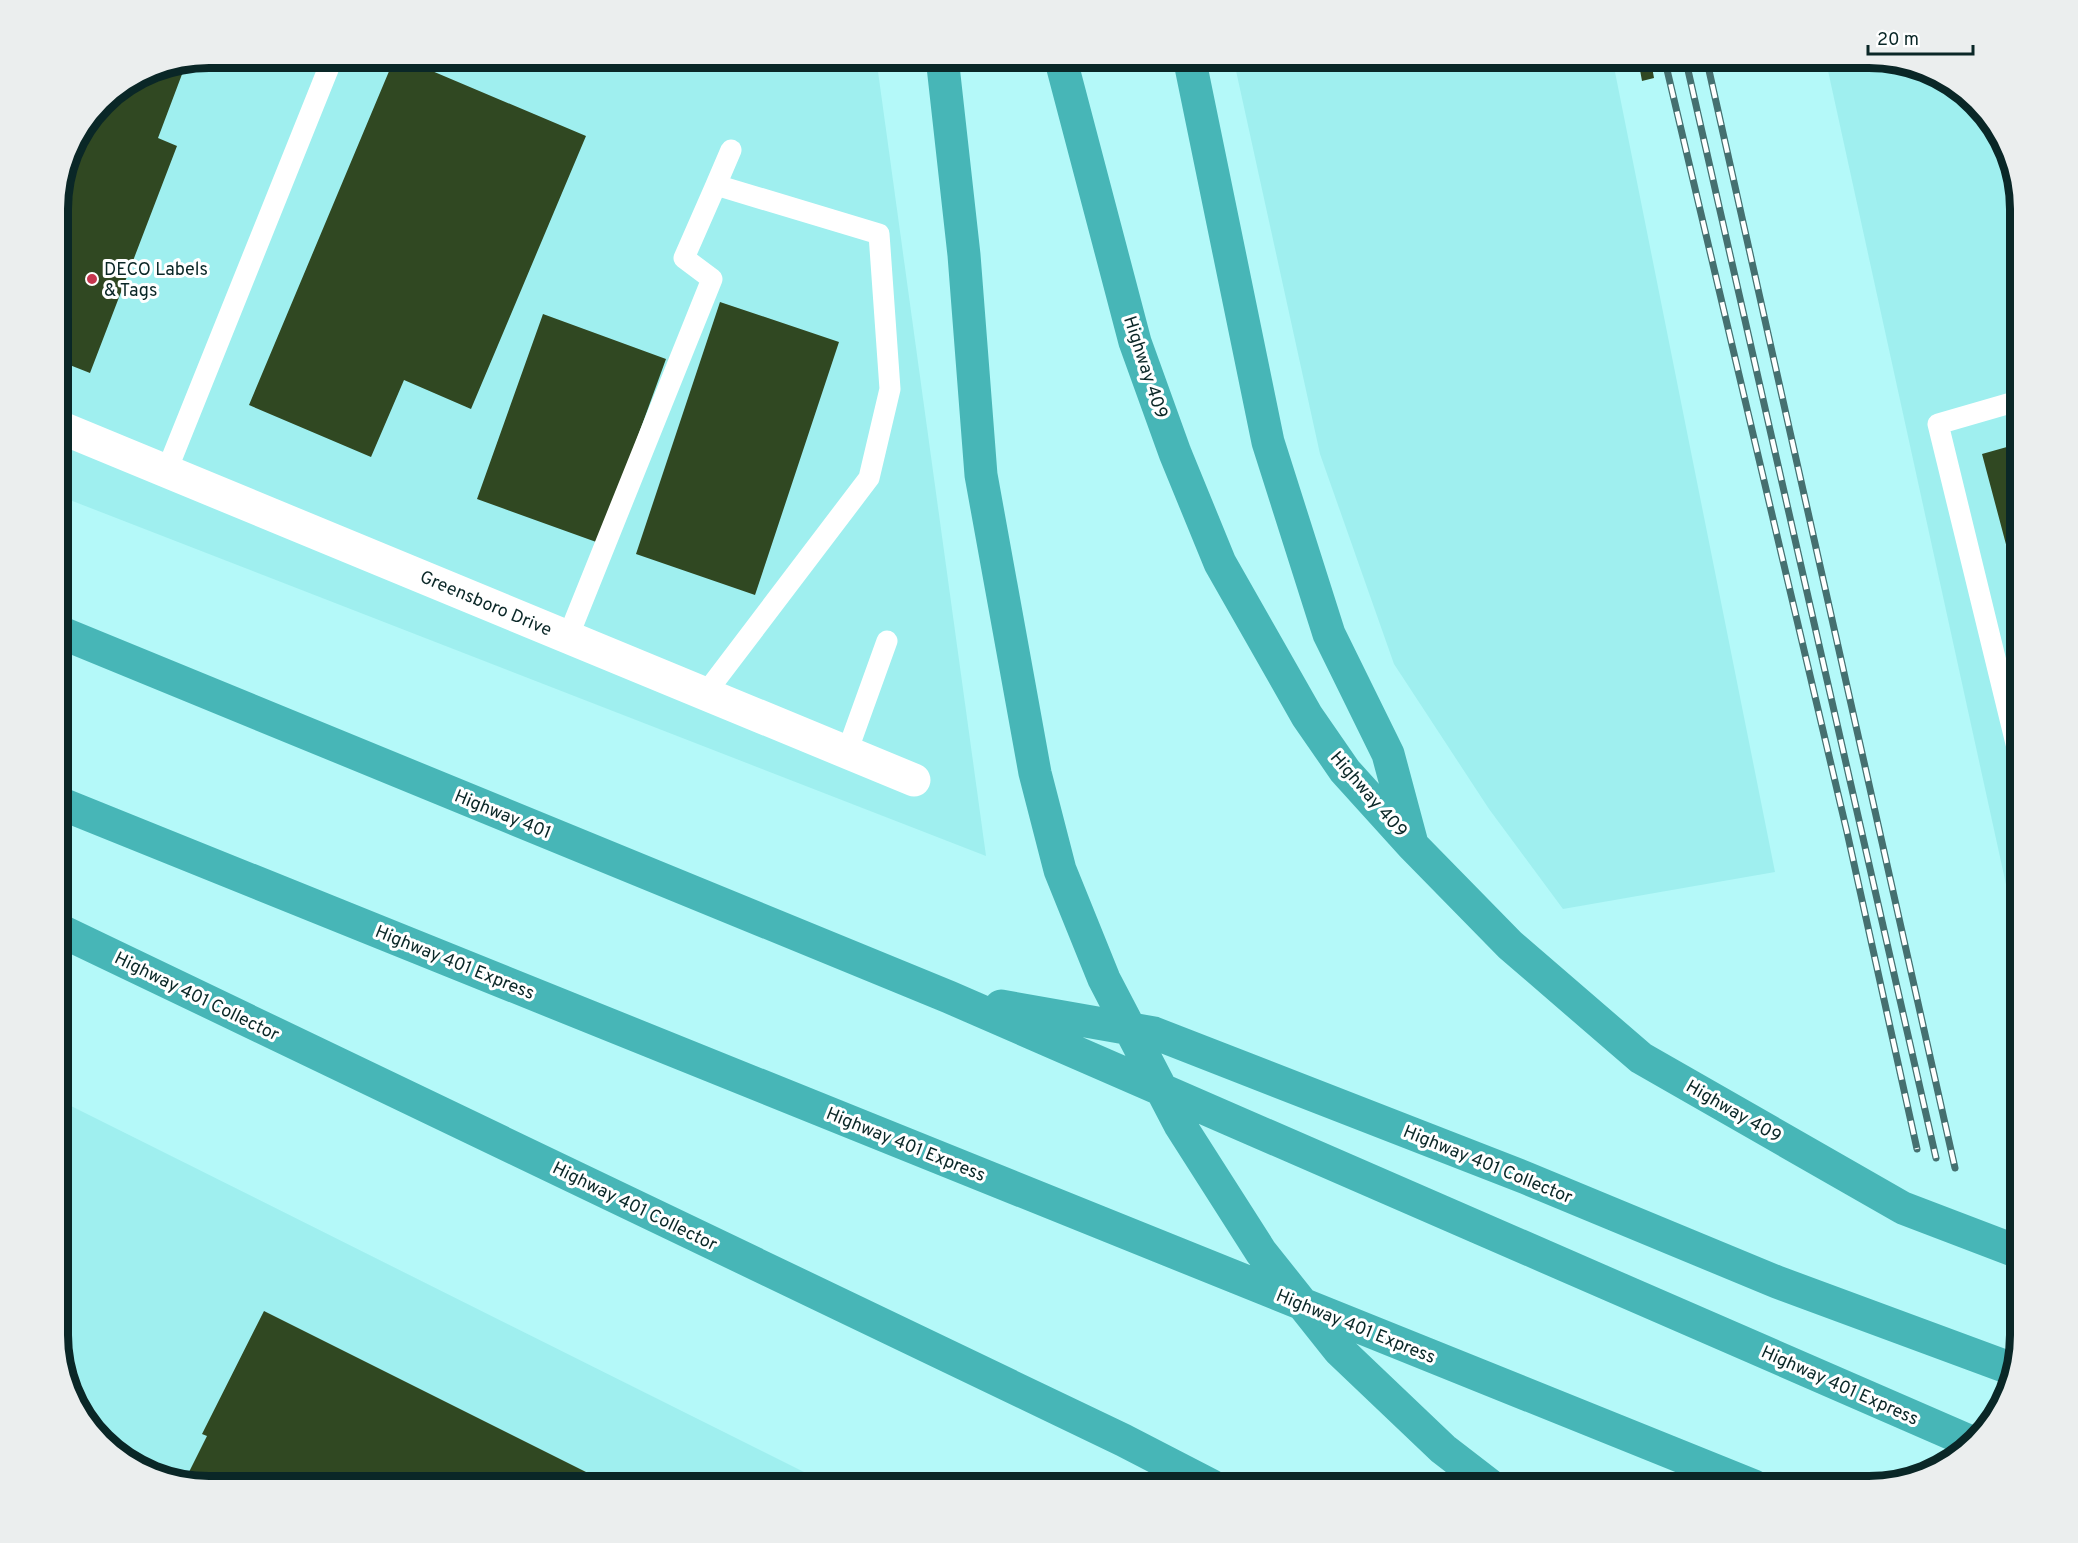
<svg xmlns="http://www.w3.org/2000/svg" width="2078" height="1543" font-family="Overpass,sans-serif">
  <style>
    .built { fill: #9fefef }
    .building { fill: #304822 }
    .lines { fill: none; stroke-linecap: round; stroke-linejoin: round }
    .lane { stroke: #fff; stroke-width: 21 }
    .street { stroke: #fff; stroke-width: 33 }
    .highway { stroke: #47b6b7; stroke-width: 33 }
    .rail-casing { stroke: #457070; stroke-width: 7 }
    .rail { stroke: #fff; stroke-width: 4.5; stroke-dasharray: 14; stroke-linecap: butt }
    .poi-dot { fill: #c6364f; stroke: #fff; stroke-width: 2 }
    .labels { text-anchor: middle; stroke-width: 6; stroke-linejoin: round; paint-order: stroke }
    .poi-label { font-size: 18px; fill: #0a2727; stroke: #fff; text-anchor: start }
    .street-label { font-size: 18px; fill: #0a2727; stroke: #fff }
    .rim { fill: none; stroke: #0a2727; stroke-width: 8 }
  </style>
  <rect width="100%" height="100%" fill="#b4f9f9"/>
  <path class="built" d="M208,57H876L986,856L57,495V198L73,141L108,95L151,68Z
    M1233,57H1612L1775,872L1563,909L1489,809L1394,664L1320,454Z
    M1825,57H1870L1919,65L1962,88L2005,141L2021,208V953Z
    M57,1099L832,1486H208L159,1478L116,1455L73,1402L57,1344Z"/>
  <path class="building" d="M395,57H399L586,136L471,409L404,380L371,457L249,405Z
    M1637,57H1654V58L1638,62Z
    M187,61L158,138L177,146L90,373L57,360V198L73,141L108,95L151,68Z
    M1652,67L1654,78L1642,81L1640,70Z
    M720,302L839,342L755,595L636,554Z
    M543,314L666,359L599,543L477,499Z
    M2021,443V597H2020L1982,454Z
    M264,1311L614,1486H208L184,1482L207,1436L202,1434Z"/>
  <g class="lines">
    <path class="lane" d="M716,185L731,150
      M2021,400L1938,424L2021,764
      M167,470L333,57
      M568,637L712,279L684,258L716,185L879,234L890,389L869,478L705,694
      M847,752L887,641"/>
    <path class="street" d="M57,426L914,780"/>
    <path class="highway" d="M942,57L964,255L981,475L1035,773L1060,870L1104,979L1180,1125L1261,1252L1339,1350L1443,1449L1491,1486
      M1060,57L1135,342L1175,453L1220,563L1307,716L1345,771L1412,845L1510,945L1641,1058L1903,1208L2021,1253
      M1189,57L1268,442L1329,634L1388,754L1411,840
      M57,631L949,997L1971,1442
      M57,802L1754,1486
      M57,929L1123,1440L1212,1486
      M1001,1006L1154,1033L1526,1178L1777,1282L2015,1370"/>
    <g class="rail-casing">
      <path id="rail" d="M1664,57L1847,832L1917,1149
        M1685,57L1936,1158
        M1706,57L1955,1168"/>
    </g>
    <use href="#rail" class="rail"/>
  </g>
  <circle class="poi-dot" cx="92" cy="279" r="6"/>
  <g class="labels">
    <g class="poi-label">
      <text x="104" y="275">DECO Labels<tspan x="104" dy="21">&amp; Tags</tspan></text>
    </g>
    <g class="street-label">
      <text transform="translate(1146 367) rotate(72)" y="6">Highway 409</text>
      <text transform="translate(486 603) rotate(23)" y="6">Greensboro Drive</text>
      <text transform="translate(1369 794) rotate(49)" y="6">Highway 409</text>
      <text transform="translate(503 814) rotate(22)" y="6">Highway 401</text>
      <text transform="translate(455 962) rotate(22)" y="6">Highway 401 Express</text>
      <text transform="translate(197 996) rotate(26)" y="6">Highway 401 Collector</text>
      <text transform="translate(1734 1111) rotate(30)" y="6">Highway 409</text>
      <text transform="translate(906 1144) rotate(22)" y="6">Highway 401 Express</text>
      <text transform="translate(1488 1164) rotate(22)" y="6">Highway 401 Collector</text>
      <text transform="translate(635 1206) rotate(26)" y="6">Highway 401 Collector</text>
      <text transform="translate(1356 1326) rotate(22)" y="6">Highway 401 Express</text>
      <text transform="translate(1840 1385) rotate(24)" y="6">Highway 401 Express</text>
    </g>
  </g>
  <path d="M0 0H2078V1543H0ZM209 68H1869A141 141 0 0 1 2010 209V1335A141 141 0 0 1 1869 1476H209A141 141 0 0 1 68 1335V209A141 141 0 0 1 209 68Z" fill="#ebeeee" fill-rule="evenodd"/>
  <path class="rim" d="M209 68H1869A141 141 0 0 1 2010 209V1335A141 141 0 0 1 1869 1476H209A141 141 0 0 1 68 1335V209A141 141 0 0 1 209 68Z"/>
  <path d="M1868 45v9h105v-9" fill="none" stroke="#0a2727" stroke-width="3"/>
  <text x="1877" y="45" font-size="18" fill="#0a2727" stroke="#ffffff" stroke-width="4.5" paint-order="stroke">20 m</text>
</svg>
